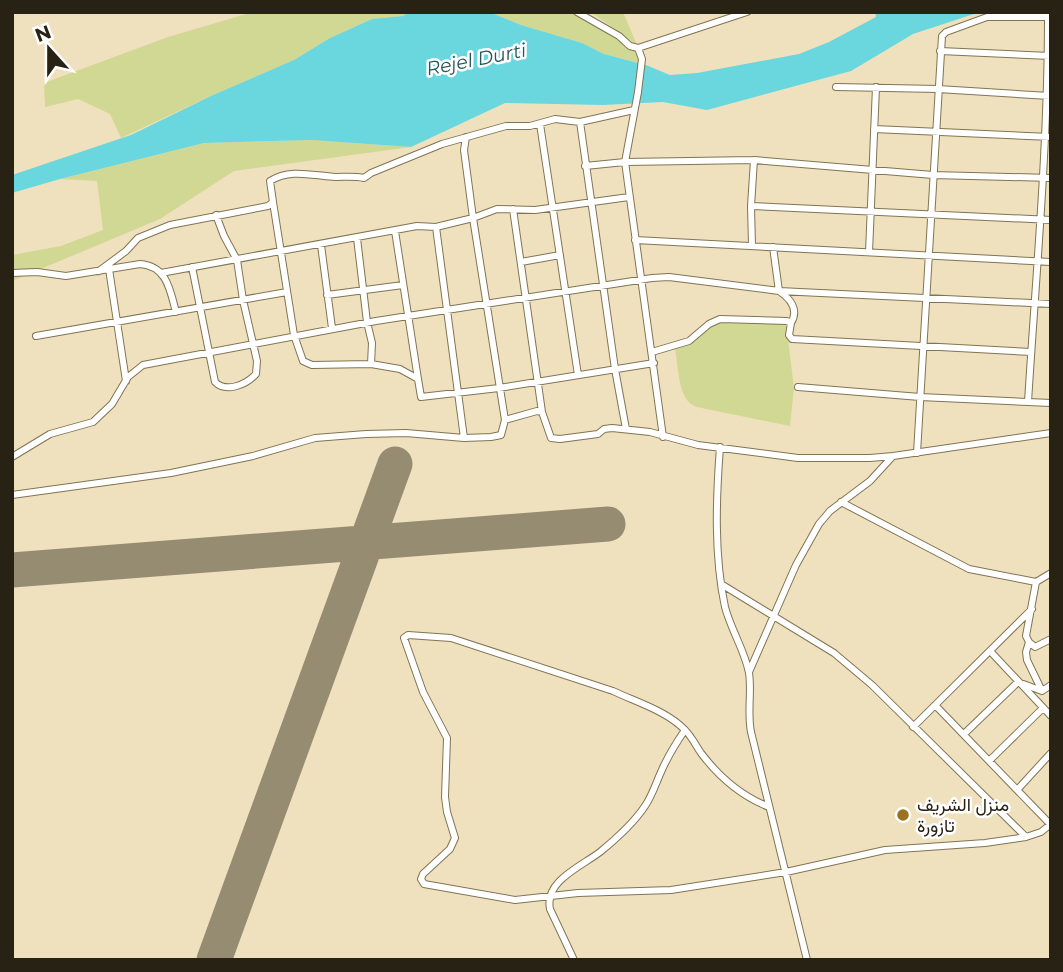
<svg xmlns="http://www.w3.org/2000/svg" width="1063" height="972" font-family="Montserrat,Vazirmatn,sans-serif">
  <style>
    .green { fill: #d1d893 }
    .water { fill: #6ad6de }
    .lines { fill: none; stroke-linecap: round; stroke-linejoin: round }
    .runway { stroke: #968c72; stroke-width: 35 }
    .minor-casing { stroke: #817453; stroke-width: 8 }
    .minor { stroke: #fff; stroke-width: 6 }
    .poi-dot { fill: #9b7320; stroke: #fff; stroke-width: 2.5 }
    .labels { text-anchor: middle; stroke-width: 5; stroke-linejoin: round; paint-order: stroke }
    .poi-label { font-size: 18px; fill: #282215; stroke: #fff; text-anchor: start }
    .water-label { font-size: 19px; font-style: italic; fill: #265659; stroke: #fff }
  </style>
  <rect width="100%" height="100%" fill="#efe1bd"/>
  <path class="green" d="M253,12H409L403,16L372,19L330,38L294,60L213,95L121,138L110,114L78,99L45,107L44,83L168,37Z
    M489,12H572L589,19L637,49L640,63L604,54L582,43L521,25Z
    M589,12H623L637,45L595,15Z
    M311,140L411,147L234,171L160,219L12,281V255L61,246L103,230L97,181L60,179L204,143Z
    M717,321L786,323L794,388L790,426L697,407C677,401 679,367 675,349L695,341Z"/>
  <path class="water" d="M409,12H489L521,25L582,43L604,54L646,65L670,75L697,73L799,54L829,42L876,17L875,12H980L913,34L851,71L707,110L663,102L603,105L505,103L411,147L311,140L204,143L60,179L12,193V175L131,135L213,95L294,60L330,38L372,19L403,16Z"/>
  <g class="lines">
    <path class="runway" d="M12,570L608,524
      M214,960L395,464"/>
    <g class="minor-casing">
      <path id="minor" d="M577,12L619,36L630,46L638,48L747,12
        M1048,17C1048,146 1036,274 1028,402L1051,403
        M638,48L642,59L638,92L625,162L663,437
        M940,51L1050,56
        M836,87L938,89L1049,96
        M580,122L615,369L626,429
        M540,124L578,375
        M874,129L1051,137
        M466,137L464,150L473,218L505,420
        M585,166L625,162L754,160L933,175L1051,178
        M273,202L294,335L303,361L312,365L371,364L400,369L418,379L421,397L499,388L654,363
        M751,206L1051,220
        M513,209L542,412
        M436,227L464,438
        M395,231L418,379
        M357,238L367,322L372,343L371,364
        M635,240L1051,262
        M321,245L332,328
        M752,246L751,206L754,160
        M773,247L779,291C791,299 799,310 791,323
        M869,252L876,87
        M521,262L560,255
        M192,267L215,382C226,393 246,385 256,374L257,361L243,300L237,260L224,236L216,215
        M109,269L126,381
        M99,271L126,251L138,238L170,225L268,206L273,202L270,181C291,168 313,176 336,177C346,177 355,176 364,178L371,173L442,144L506,126H530L555,119L580,122L634,110
        M12,273L37,272L66,276L140,264C167,266 170,290 176,312
        M161,273L417,226L436,227L473,218L497,209L535,210L629,197
        M327,295L403,285
        M36,336L287,292
        M652,352L689,341L709,324L720,319L787,321L791,323L789,335L792,339L1031,352
        M798,387L920,397L1028,402
        M720,447C716,499 714,556 725,607C731,630 745,651 749,673C752,692 747,712 751,732L807,960
        M917,453L942,36L946,32L987,17H1051
        M12,457L50,434L93,422L112,404L128,377L143,365L376,321L652,278L669,277L779,291L1051,304
        M12,495L171,473L253,456L315,438L366,434L406,433L464,438L491,437L501,435L505,420L537,411L542,412L551,438L560,439L598,434L604,429L612,428L650,432L698,445L798,458H870L893,456L1051,433
        M841,502L969,569L1036,582
        M1036,582L1028,625L1026,636L1029,642L1026,652L1027,660L1042,691
        M1036,582L1051,573
        M721,584L834,653L872,685L1026,837
        M1029,642L1035,647L1051,639
        M990,651L1051,716
        M749,672L796,565L819,524L830,511L870,481L892,457
        M935,705L1050,824
        M913,727L1032,609
        M964,734L1018,682L1042,691L1051,685
        M989,761L1043,708
        M1017,790L1051,753
        M769,807C741,796 719,777 701,753C696,746 692,737 685,730C667,711 636,702 613,691L451,638L408,635L404,638L423,692L447,738L445,797L447,812L455,838L450,849L423,874L421,879L424,884L515,900L578,893L671,890L786,872L885,850L985,843L1026,837L1041,832L1051,824
        M574,960L550,909C544,881 582,866 600,852C616,839 633,824 645,806C652,796 656,783 661,772C667,758 676,743 685,730"/>
    </g>
    <use href="#minor" class="minor"/>
  </g>
  <circle class="poi-dot" cx="903" cy="815" r="7"/>
  <g class="labels">
    <g class="poi-label">
      <text x="917" y="811">منزل الشريف<tspan x="917" dy="21">تازورة</tspan></text>
    </g>
    <g class="water-label">
      <text transform="translate(476 59) rotate(-11)" y="7">Rejel Durti</text>
    </g>
  </g>
  <rect width="1063" height="972" fill="none" stroke="#282215" stroke-width="28"/>
  <g transform="translate(49 49) rotate(339)" stroke="#ffffff" stroke-width="5" paint-order="stroke">
  <path d="M0-5L12 26L0 18L-12 26Z" fill="#282215"/>
  <text y="-10" font-size="19" font-weight="bold" text-anchor="middle" fill="#282215">N</text>
  </g>
</svg>
